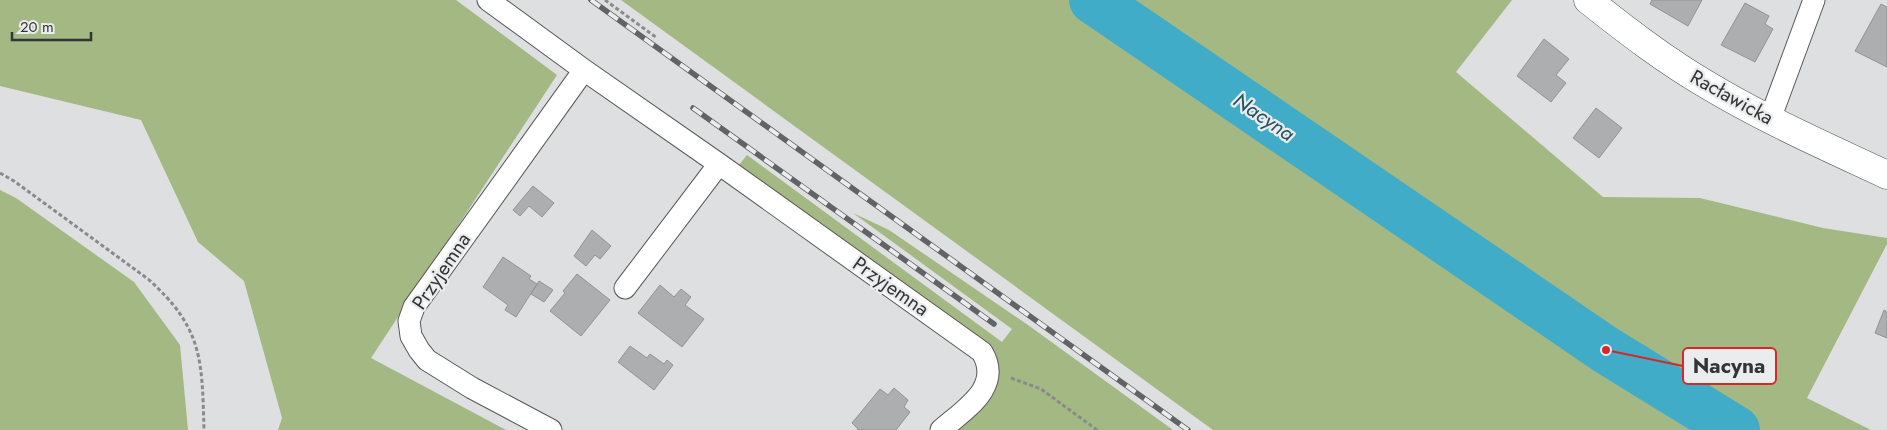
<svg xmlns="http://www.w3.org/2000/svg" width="1887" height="430" font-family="Jost,sans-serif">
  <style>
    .green { fill: #a3b883 }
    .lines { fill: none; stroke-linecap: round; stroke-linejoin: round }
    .river { stroke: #41acc8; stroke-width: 48 }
    .building { fill: #adaeaf; stroke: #929395 }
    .street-casing { stroke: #58595a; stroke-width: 23 }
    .secondary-casing { stroke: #58595a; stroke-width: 29 }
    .path { stroke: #898a8b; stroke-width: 3; stroke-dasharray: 4 2.5; stroke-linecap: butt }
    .street { stroke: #fff; stroke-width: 21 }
    .secondary { stroke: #fff; stroke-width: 28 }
    .rail-casing { stroke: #626364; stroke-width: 5.5 }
    .rail { stroke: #ebeced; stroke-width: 4; stroke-dasharray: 11; stroke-linecap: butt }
    .labels { text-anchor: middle; stroke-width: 4.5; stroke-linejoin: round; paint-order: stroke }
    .street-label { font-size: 20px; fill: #333435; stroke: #ebeced }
    .water-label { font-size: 21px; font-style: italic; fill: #24525e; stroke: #ebeced }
    .leader { fill: none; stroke: #d62828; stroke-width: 2 }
    .callout-dot { fill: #d62828; stroke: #ebeced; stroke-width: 2 }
    .callout { fill: #ebeced; stroke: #d62828; stroke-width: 2 }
    .callout-label { font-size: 21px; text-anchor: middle; font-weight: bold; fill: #333435 }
  </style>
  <rect width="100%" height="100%" fill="#dddfe0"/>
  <path class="green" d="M0,0H456L557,75L371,358L506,430H278L282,418L244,281L198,242L141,120L0,86Z
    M621,0H1081L1594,349L1722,430H1213Z
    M1107,0H1512L1456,72L1603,197L1700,198L1823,228L1887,238V244L1807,398L1871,430H1760L1582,321L1291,127Z
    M747,155L1002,342L1012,329L853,213L889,230L1028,325L1173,430H954L994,393L996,366L743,174L739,165Z
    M0,190L16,198L134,282L180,345L188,430H0Z"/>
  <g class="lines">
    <path class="river" d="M1093,0L1606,350L1736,430"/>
  </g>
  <path class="building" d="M1652,0H1702L1688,26L1650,4Z
    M1745,3L1769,16L1765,24L1773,29L1755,62L1721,45Z
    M1881,4L1887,7V67L1855,51Z
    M1544,39L1569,59L1556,75L1566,83L1551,102L1517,76Z
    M1596,108L1622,128L1599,158L1573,138Z
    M533,186L554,203L542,217L529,206L520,216L513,210Z
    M592,230L611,246L600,259L595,255L586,266L574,256Z
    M503,257L531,276L529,279L537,284L516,317L505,310L508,305L483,287Z
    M577,274L610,300L581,336L550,311L565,293L563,291Z
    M539,281L553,290L544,302L531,294Z
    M660,285L674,297L681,289L691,297L685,305L704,319L682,347L638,313Z
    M1884,310L1887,312V338L1875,333Z
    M630,346L647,358L650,354L664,364L667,360L673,365L654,390L618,362Z
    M894,388L908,400L904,407L910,412L896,430H857L858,429L852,423L880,389L888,395Z"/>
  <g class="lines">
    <g class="street-casing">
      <path id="street" d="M488,0L584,70L719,164L982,352C1003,387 965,409 941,430
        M1770,119L1814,0
        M625,288L719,164
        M551,430L472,388L427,360L419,350L411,336L409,321L414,307L584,70"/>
    </g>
    <g class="secondary-casing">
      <path id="secondary" d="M1588,0C1627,31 1666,61 1709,86C1766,120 1827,147 1887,175"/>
    </g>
    <path class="path" d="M605,0L657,38
      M0,173L14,181L148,279C203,328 202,360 204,430
      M1011,378L1041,389L1097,430"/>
    <use href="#street" class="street"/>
    <use href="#secondary" class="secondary"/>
    <g class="rail-casing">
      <path id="rail" d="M591,0L1188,430
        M693,108L994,324"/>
    </g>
    <use href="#rail" class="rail"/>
  </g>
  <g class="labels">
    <g class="street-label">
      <text transform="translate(1732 97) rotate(29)" y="7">Racławicka</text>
      <text transform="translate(441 271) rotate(-56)" y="7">Przyjemna</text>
      <text transform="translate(891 286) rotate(35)" y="7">Przyjemna</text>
    </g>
    <g class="water-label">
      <text transform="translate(1264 117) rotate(34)" y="7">Nacyna</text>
    </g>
  </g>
  <path class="leader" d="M1606 350L1683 366"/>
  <circle class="callout-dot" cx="1606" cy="350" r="5"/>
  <rect class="callout" x="1683" y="348" width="93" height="36" rx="5"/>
  <g class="callout-label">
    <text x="1729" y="373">Nacyna</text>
  </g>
  <path d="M12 32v8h79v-8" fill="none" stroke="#333435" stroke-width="2.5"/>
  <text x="20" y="32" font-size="15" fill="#333435" stroke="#ebeced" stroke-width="4" paint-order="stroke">20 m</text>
</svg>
